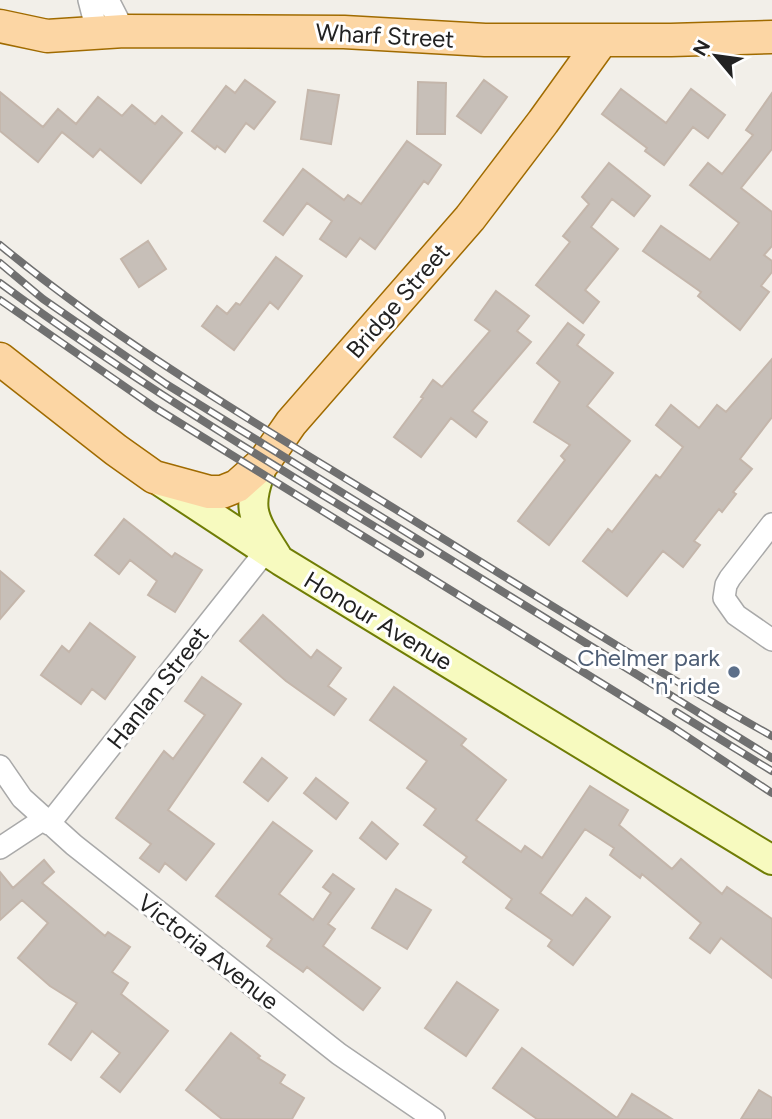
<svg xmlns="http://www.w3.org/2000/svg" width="772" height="1119" font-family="Figtree,sans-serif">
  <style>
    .building { fill: #c7bfb8; stroke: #c4b6ab; stroke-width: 2 }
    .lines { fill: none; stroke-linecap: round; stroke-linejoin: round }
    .street-casing { stroke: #a9a9a9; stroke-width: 24 }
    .secondary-casing { stroke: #707d05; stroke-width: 32 }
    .primary-casing { stroke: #a06b00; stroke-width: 35 }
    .street { stroke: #fff; stroke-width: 21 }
    .secondary { stroke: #f7fabf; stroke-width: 28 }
    .primary { stroke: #fcd6a4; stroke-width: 32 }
    .rail-casing { stroke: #707070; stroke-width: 8 }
    .rail { stroke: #fff; stroke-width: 5; stroke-dasharray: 16; stroke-linecap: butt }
    .service-dot { fill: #5c6f8a; stroke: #fff; stroke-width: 2.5 }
    .labels { text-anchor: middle; stroke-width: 6; stroke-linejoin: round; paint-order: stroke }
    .street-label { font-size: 24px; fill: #222; stroke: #fff }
    .service-label { font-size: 24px; fill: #4e5e75; stroke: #fff; text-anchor: end }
  </style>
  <rect width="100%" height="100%" fill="#f2efe9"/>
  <path class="building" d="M245,80L275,102L254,129L246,123L225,152L217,146L215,149L192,131L226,86L235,93Z
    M484,80L507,97L481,133L457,116Z
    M418,82L446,83L445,134H417Z
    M621,89L666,123L691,89L725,115L708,138L693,127L664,165L645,151L647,148L602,114Z
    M308,90L339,95L331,144L301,139Z
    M0,92L43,127L58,109L76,124L98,97L122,116L132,105L155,124L162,116L182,133L141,183L100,149L93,157L62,132L38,162L0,131Z
    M772,93V149L741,188L772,212V246L764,255L772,261V272L761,286L769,292L740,330L698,296L701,292L643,251L661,226L710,260L739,223L690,185L708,163L722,174L753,135L746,130Z
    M407,141L441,165L428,184L424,181L375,249L360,238L346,257L320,239L332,221L307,203L283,235L264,221L303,169L344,200L348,195L361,204Z
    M609,163L650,196L634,216L612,199L591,227L618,249L585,290L599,302L583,323L536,285L570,242L563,236L589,204L582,197Z
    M148,241L166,269L139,287L121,259Z
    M276,257L302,276L278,309L270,302L234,350L202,326L217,306L227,314L236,303L240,305Z
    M496,291L529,316L517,331L531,342L472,411L487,422L476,437L451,418L421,457L394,437L423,398L421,397L433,380L442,387L490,331L475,320Z
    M568,323L584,335L577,345L613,373L587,406L630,441L549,545L518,521L565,460L561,456L570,445L534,422L560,382L537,363Z
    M772,359V417L740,459L752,469L733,492L736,494L722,512L719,509L694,541L700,545L683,567L663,551L627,596L583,561L608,529L612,532L656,475L660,478L683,447L656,425L671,405L699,428L717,405L726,412Z
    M124,519L172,557L175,553L202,570L175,612L148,595L157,581L130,560L119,574L95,555Z
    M0,571L24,591L0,619Z
    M263,615L311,658L317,650L341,668L328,686L346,699L334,715L286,681L240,641Z
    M90,623L135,657L105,699L92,689L81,704L41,675L62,646L69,652Z
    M202,677L241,704L168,810L214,844L186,880L165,863L159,872L140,858L151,844L116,818L164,751L173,759L205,715L185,701Z
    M394,687L466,739L461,745L506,780L476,820L521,852L525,846L542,858L590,786L628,810L619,825L672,869L681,859L722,894L727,887L772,919V978L721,938L710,953L690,938L701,923L642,874L640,878L610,855L614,848L585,829L540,893L572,916L586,898L610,917L573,965L548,946L552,940L506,908L512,899L463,862L467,857L424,825L436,809L407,788L427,761L370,720Z
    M262,758L287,778L268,801L244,782Z
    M316,778L348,803L336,819L304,793Z
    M273,822L312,851L279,894L313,920L331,893L323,887L333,874L354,889L328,924L335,929L323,946L380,988L363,1010L307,967L303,972L267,946L272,939L216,896Z
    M372,822L398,844L386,859L360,838Z
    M44,860L54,872L42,883L105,936L108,932L130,947L112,972L128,983L121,994L168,1031L120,1092L101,1077L120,1053L92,1031L71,1060L49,1044L77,1003L50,986L18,958L48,923L22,900L0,920V872L13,888Z
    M396,889L431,910L407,949L372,928Z
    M457,982L498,1010L466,1056L425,1028Z
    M231,1033L260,1056L258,1058L285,1075L280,1083L304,1098L292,1119H222L186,1090Z
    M522,1048L617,1118L632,1094L672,1119H537L493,1088Z
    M759,1090L772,1098V1119H741Z"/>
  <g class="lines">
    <g class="street-casing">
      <path id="street" d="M89,0L97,31
        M108,0L124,31
        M772,524L730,578L726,585L724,598L736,615L772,640
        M0,766L22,798L74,845L339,1054L434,1119
        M49,824L265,552
        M0,848L44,819"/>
    </g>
    <g class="secondary-casing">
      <path id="secondary" d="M264,462C246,509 251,515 277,556
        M161,482L281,561L772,860"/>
    </g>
    <g class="primary-casing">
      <path id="primary" d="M0,26L47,36L124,31L344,32L485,40H671L772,37
        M0,359L116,450L154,477L209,492H222L237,486L264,462L291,423L470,218L543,122L602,40"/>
    </g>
    <use href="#street" class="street"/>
    <use href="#secondary" class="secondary"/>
    <use href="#primary" class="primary"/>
    <g class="rail-casing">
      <path id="rail" d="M0,245C120,344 254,422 387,504C514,582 641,663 772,736
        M0,263L43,299L166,384L772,758
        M0,283C134,382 278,468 420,554
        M0,300L154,407L674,728L772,793
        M676,712L772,771"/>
    </g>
    <use href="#rail" class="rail"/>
  </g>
  <circle class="service-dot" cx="734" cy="672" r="7"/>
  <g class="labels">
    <g class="street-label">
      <text transform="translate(385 36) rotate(3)" y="8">Wharf Street</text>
      <text transform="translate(398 301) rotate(-49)" y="8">Bridge Street</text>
      <text transform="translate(378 621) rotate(31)" y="8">Honour Avenue</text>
      <text transform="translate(158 688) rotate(-52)" y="8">Hanlan Street</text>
      <text transform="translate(208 952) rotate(38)" y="8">Victoria Avenue</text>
    </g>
    <g class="service-label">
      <text x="720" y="666">Chelmer park<tspan x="720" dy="28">'n' ride</tspan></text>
    </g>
  </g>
  <g transform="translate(716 56) rotate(299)" stroke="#ffffff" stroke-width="5" paint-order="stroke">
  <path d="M0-5L12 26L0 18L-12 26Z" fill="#222222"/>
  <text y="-10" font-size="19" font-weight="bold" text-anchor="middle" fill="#222222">N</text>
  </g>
</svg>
